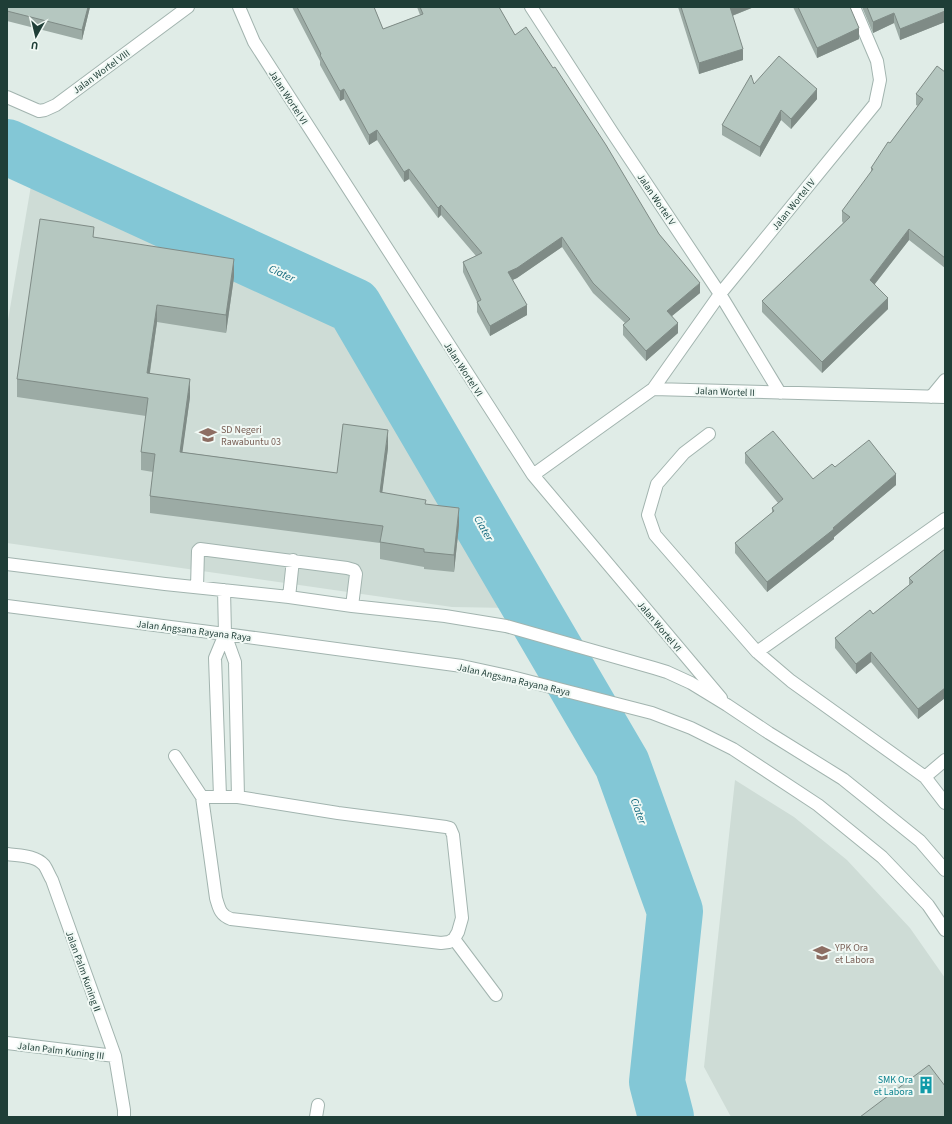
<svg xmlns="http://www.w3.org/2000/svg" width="952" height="1124" font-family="'Source Sans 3',sans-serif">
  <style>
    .built { fill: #cedcd6 }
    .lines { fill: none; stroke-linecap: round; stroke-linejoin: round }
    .river { stroke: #83c7d6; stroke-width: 56 }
    .minor-casing { stroke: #a2b4af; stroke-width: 14 }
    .minor { stroke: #fff; stroke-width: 12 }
    .wall { fill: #9caba5 }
    .shaded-wall { fill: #7f8b86 }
    .building { fill: #b5c7c0; stroke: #7f8b86 }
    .labels { text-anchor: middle; stroke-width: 4; stroke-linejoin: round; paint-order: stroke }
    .street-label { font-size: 10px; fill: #1f3e37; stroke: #f1f9f5 }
    .education-label { font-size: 10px; fill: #785e54; stroke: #f1f9f5; text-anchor: start }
    .culture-label { font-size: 10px; fill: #0d838f; stroke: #f1f9f5; text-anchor: end }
    .water-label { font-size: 11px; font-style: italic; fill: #156a7e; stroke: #f1f9f5 }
  </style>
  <rect width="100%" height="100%" fill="#e0ece7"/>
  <path class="built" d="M33,174L338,319L514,608L452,607L7,543V326Z
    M735,780L794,817L847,860L910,928L945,978V1117H731L704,1067Z"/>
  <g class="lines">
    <path class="river" d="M7,147L354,306L622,764L675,911L657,1082L666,1117"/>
    <g class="minor-casing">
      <path id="minor" d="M239,7L254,42L533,475L721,698
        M531,7L612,132L720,294L780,393
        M7,97L39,111L45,110L56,105L188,7
        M653,389L720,294L875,104L880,80L877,61L854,7
        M931,397L945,380
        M709,434L684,453L657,484L648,515L655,535L757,652L791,681L925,777L945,803
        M533,475L653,389L945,397
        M7,564L165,584L289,597L352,606L445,616L506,626L654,668L667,672L691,683L727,705L769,733L843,779L920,841L945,870
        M197,587L198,551L200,549L347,568L354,570L356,574L352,606
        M224,590L225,634L235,662L238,797
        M289,597L293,560
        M7,606L225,634L462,666L508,676L652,713L691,728L733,749L818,805L882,857L928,905L945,930
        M757,652L945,519
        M175,756L202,797L216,898C219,908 220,915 231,919L441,943L449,942L454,939L458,932L462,918L453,835L450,828L446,827L338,813L238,797H202
        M925,777L945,760
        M220,796L215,658L225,634
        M7,854C19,856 35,855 44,865C47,869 49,875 52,880L115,1056L124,1110V1117
        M454,939L496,995
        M7,1043L115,1056
        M316,1117L318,1105"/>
    </g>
    <use href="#minor" class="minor"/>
  </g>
  <path class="wall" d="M7,7H90L82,40L7,21Z
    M292,7H374L383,29L420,15L417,7H499L515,35L659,234L700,293L672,316L678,333L646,361L623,335V325L625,323L593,293L562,247L517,278L512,280L527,315L490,336L477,312V302L463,272V262L476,256L441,215L438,218L409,179L404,182L377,140L369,145L344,99L340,101L320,65V61Z
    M678,7H754L732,16L743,60L699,74Z
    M793,7H850L859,39L817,58Z
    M862,7H945V22L900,40L894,23L873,33Z
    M945,72V268L909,240L875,284L888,309L822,373L762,312V301L843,223L842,221V211L871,173V168L890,143L918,106L916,105V94Z
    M754,84L817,99L791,129L781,120L760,157L722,135V125Z
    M94,238L234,277L226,333L157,322L150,373L190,397L182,452L337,473L388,448L382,492L426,504L459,525L454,572L424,569V567L380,559V543L150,513V496L153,472L141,470V452L146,416L17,397V379Z
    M745,453L813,479L835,467L896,485L834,537V539L767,592L735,553V543L772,513V508L778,503L745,463Z
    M945,549V698L918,719L871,662L856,674L835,648V638L873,614L909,585V578Z"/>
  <path class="shaded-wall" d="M88,7H90L82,40V30Z
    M729,7H754L729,17Z
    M945,11V22L900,40V29Z
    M894,13V23L873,33V22Z
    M859,28V39L817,58V48Z
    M743,49V60L699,74V63Z
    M344,89V99L340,101V91Z
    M817,89V99L791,129V119Z
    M781,110V120L760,157V147Z
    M377,130V140L369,145V135Z
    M409,169V179L404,182V172Z
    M441,205V215L438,218V208Z
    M909,229V240L870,290V280Z
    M562,237V247L517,278L508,282V272Z
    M234,259V277L226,333V315Z
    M700,283V293L667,320V311Z
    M888,298V309L822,373V362Z
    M157,305V322L147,391V373Z
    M527,305V315L490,336V326Z
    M678,323V333L646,361V351Z
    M190,379V397L180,470V452Z
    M388,430V448L380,510V492Z
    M896,474V485L834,537V539L767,592V582Z
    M459,508V525L454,572V555Z
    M871,652V662L856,674V664Z
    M945,688V698L918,719V709Z"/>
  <path class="building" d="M7,7H88L82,30L7,11Z
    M297,7H374L383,29L423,14L420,7H499L515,35L526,27L553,68L555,67L606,145L659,234L700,283L667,311L678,323L646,351L623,325L630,319L593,283L562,237L517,268L508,272L527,305L490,326L477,302L481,300L463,262L482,253L441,205L438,208L409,169L404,172L377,130L369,135L344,89L340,91L320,55L321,54Z
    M681,7H730L743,49L699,63Z
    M798,7H850L859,28L817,48Z
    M867,7H945V11L900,29L894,13L873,22Z
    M779,56L817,89L791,119L781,110L760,147L722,125L751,75L754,84Z
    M937,66L945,72V258L909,229L870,280L888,298L822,362L762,301L850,217L842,211L873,169L871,168L888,142L890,143L923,99L916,94Z
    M40,219L94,227L93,237L234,259L226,315L157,305L147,373L190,379L180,452L337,473L343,424L388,430L380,492L426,500L425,504L459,508L454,555L424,552V549L380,542L383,526L150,496L155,454L141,452L148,398L17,379Z
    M773,431L813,479L832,464L835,467L869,440L896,474L833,528L834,529L767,582L735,543L774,511L772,508L783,499L745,453Z
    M945,549V688L918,709L871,652L856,664L835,638L870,610L873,614L913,582L909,578Z
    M929,1065L945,1086V1117H860Z"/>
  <defs>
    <g id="school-bare" transform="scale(1.38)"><path d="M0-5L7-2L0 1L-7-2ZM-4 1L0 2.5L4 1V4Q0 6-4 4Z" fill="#8d6e63" stroke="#f1f9f5" stroke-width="2.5" paint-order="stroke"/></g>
    <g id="building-bare" transform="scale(1.38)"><path d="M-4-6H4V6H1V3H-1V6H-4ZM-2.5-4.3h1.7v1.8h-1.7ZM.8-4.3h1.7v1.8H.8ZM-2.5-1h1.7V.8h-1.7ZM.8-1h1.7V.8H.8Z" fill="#0f9aa8" stroke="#f1f9f5" stroke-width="2.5" paint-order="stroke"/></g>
  </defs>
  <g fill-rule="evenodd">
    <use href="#school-bare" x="208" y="435"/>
    <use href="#school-bare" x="822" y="953"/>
    <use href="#building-bare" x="926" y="1085"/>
  </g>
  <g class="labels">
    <g class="street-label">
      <text transform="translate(101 71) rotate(-36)" y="4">Jalan Wortel VIII</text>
      <text transform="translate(289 97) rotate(57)" y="4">Jalan Wortel VI</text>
      <text transform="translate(657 199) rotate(56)" y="4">Jalan Wortel V</text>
      <text transform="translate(793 204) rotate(-51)" y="4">Jalan Wortel IV</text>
      <text transform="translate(464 369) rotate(57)" y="4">Jalan Wortel VI</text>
      <text transform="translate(725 391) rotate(2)" y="4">Jalan Wortel II</text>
      <text transform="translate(660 626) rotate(50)" y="4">Jalan Wortel VI</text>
      <text transform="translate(194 630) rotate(7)" y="4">Jalan Angsana Rayana Raya</text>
      <text transform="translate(514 679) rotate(13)" y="4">Jalan Angsana Rayana Raya</text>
      <text transform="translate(84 971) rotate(70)" y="4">Jalan Palm Kuning II</text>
      <text transform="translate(61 1050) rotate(7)" y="4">Jalan Palm Kuning III</text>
    </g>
    <g class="education-label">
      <text x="221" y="433">SD Negeri<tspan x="221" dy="12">Rawabuntu 03</tspan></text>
      <text x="835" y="951">YPK Ora<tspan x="835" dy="12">et Labora</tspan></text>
    </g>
    <g class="culture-label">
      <text x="913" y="1083">SMK Ora<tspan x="913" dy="12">et Labora</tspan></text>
    </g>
    <g class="water-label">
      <text transform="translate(282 273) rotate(25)" y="4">Ciater</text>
      <text transform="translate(484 528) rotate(60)" y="4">Ciater</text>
      <text transform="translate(639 811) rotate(70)" y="4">Ciater</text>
    </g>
  </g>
  <rect width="952" height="1124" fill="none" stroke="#1f3e37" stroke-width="16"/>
  <g transform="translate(36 36) rotate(188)" stroke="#f1f9f5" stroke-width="3" paint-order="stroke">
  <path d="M0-3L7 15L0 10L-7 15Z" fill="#1f3e37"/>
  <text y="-6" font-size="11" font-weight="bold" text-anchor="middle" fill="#1f3e37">U</text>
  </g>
</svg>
